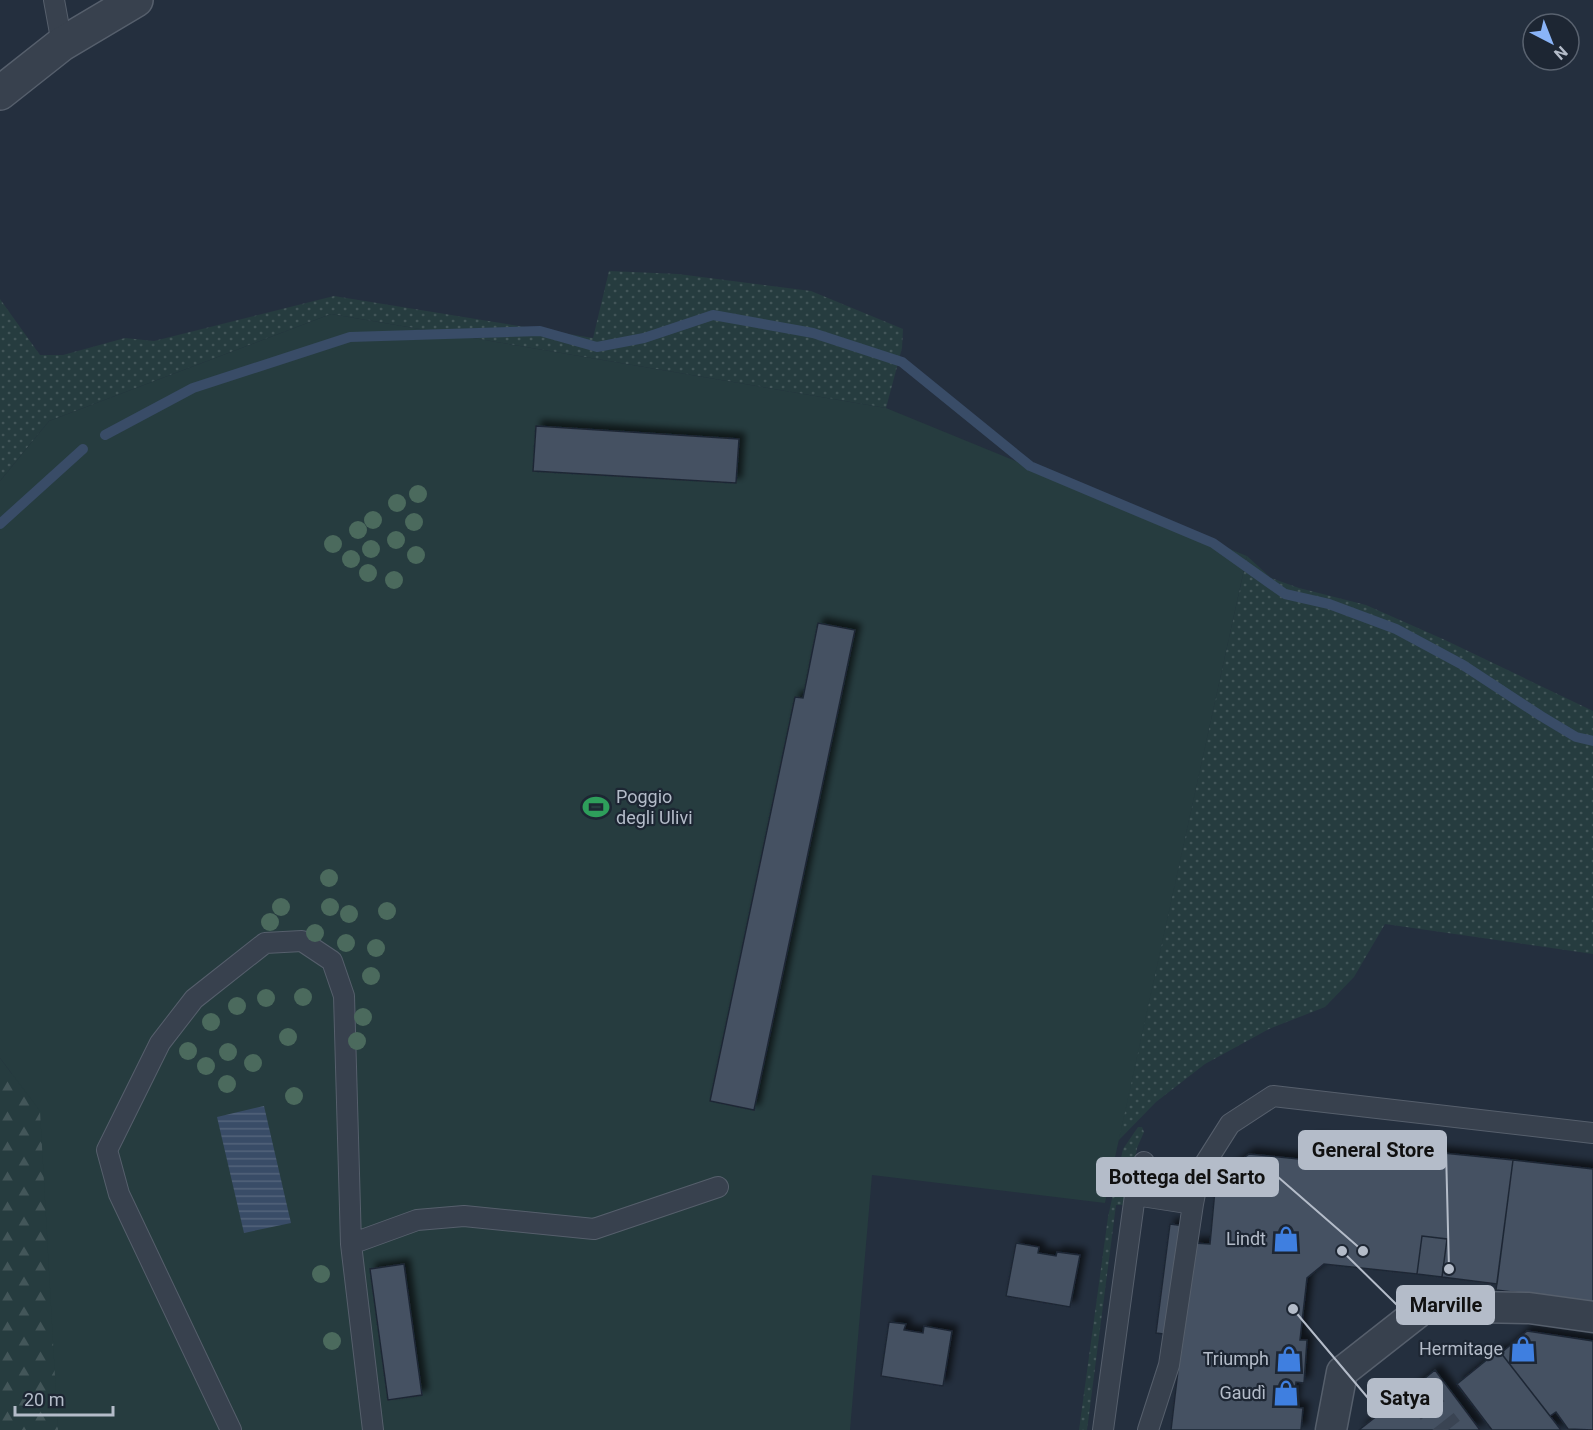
<svg xmlns="http://www.w3.org/2000/svg" width="1593" height="1430" font-family="Roboto,sans-serif">
  <style>
    .grass { fill: url(#grass-dots) }
    .forest { fill: url(#forest-firs) }
    .pitch { fill: #263c3f }
    .water { fill: url(#water-rules) }
    .lines { fill: none; stroke-linecap: round; stroke-linejoin: round }
    .stream { stroke: #394c67; stroke-width: 10 }
    .building { fill: #455162; stroke: #1f2835; stroke-width: 1.5; filter: url(#shadow) }
    .pedestrian-tunnel { stroke: #3a4453; stroke-width: 30; stroke-dasharray: 30 15; stroke-linecap: butt }
    .service-casing { stroke: #565f6c; stroke-width: 22 }
    .pedestrian-casing { stroke: #565f6c; stroke-width: 33 }
    .minor-casing { stroke: #565f6c; stroke-width: 36 }
    .service { stroke: #38414e; stroke-width: 20 }
    .pedestrian { stroke: #38414e; stroke-width: 30 }
    .minor { stroke: #38414e; stroke-width: 33 }
    .tree { fill: #4b6a5d }
    .labels { text-anchor: middle; stroke-width: 4.5; stroke-linejoin: round; paint-order: stroke }
    .poi-label { font-size: 18px; fill: #b4bcc9; stroke: #1d2633; text-anchor: end }
    .leader { fill: none; stroke: #b4bcc9; stroke-width: 2 }
    .callout-dot { fill: #b4bcc9; stroke: #1d2633; stroke-width: 2 }
    .callout { fill: #b4bcc9; stroke: #b4bcc9; stroke-width: 2 }
    .callout-label { font-size: 20px; text-anchor: middle; font-weight: bold; fill: #111 }
  </style>
  <defs>
    <pattern id="grass-dots" width="8" height="8" patternUnits="userSpaceOnUse" patternTransform="scale(1.5)"><rect width="8" height="8" fill="#263c3f"/><path d="M2 2h.1M6 6h.1" fill="none" stroke="#435659" stroke-width="1.8" stroke-linecap="round"/></pattern>
    <pattern id="forest-firs" width="22" height="20" patternUnits="userSpaceOnUse" patternTransform="scale(1.5)"><rect width="22" height="20" fill="#263c3f"/><path d="M5 1l3.5 6h-7zM16 11l3.5 6h-7z" fill="#435659"/></pattern>
    <pattern id="water-rules" width="6" height="5" patternUnits="userSpaceOnUse" patternTransform="scale(1.5)"><rect width="6" height="5" fill="#394c67"/><path d="M0 2.5h6" fill="none" stroke="#53647b"/></pattern>
    <filter id="shadow"><feDropShadow dx="5.5" dy="-5.5" stdDeviation="3" flood-color="#0009"/></filter>
  </defs>
  <rect width="100%" height="100%" fill="#242f3e"/>
  <path class="grass" d="M609,271L678,274L811,291L903,329L902,348L886,408L331,314L49,421L0,481V299L40,355H63L125,338L154,341L334,296L593,338Z
    M1247,556L1271,578L1299,588L1366,605L1445,640L1593,711V954L1385,924L1354,977L1325,1007L1269,1029L1205,1064L1156,1102L1118,1141Z
    M1138,1127H1142L1144,1132L1137,1148L1127,1205H1116L1087,1430H1079L1108,1217L1123,1149Z"/>
  <path class="forest" d="M179,905L175,1430H0V1058L12,1074Z"/>
  <path class="pitch" d="M331,314L886,408L1247,556L1105,1203L872,1175L850,1430H58L40,1111L0,1058V481L49,421Z"/>
  <path class="water" d="M264,1106L291,1223L244,1233L217,1117Z"/>
  <g class="lines">
    <path class="stream" d="M105,435L193,388L350,337L540,331L597,347L644,338L713,315L813,333L902,362L1030,466L1213,543L1285,594L1329,604L1396,629L1463,665L1541,716L1576,737L1593,741
      M0,524L83,449"/>
  </g>
  <path class="building" d="M536,426L739,439L736,483L533,471Z
    M818,623L855,630L754,1110L710,1101L795,697L803,698Z
    M1312,1140L1513,1160L1497,1284L1442,1277L1447,1239L1422,1236L1417,1274L1324,1264L1307,1278L1300,1340H1307L1304,1383L1296,1382L1293,1407L1303,1408L1301,1430H1171L1193,1243L1210,1244L1216,1179L1249,1154L1308,1160Z
    M1513,1160L1593,1169V1302L1496,1290Z
    M1170,1224L1185,1226L1171,1335L1156,1333Z
    M1422,1236L1447,1239L1442,1277L1417,1274Z
    M1016,1243L1039,1247L1038,1253L1056,1256L1057,1252L1080,1255L1070,1307L1006,1296Z
    M404,1264L422,1395L388,1400L370,1269Z
    M889,1322L906,1324L904,1330L923,1333L924,1326L952,1331L943,1386L881,1376Z
    M1527,1331L1593,1341V1430L1568,1429L1556,1412L1550,1416L1501,1353Z
    M1499,1350L1501,1353L1561,1430H1492L1457,1384Z
    M1435,1370L1480,1430H1359L1414,1387Z"/>
  <g class="lines">
    <path class="pedestrian-tunnel" d="M1414,1387L1448,1430"/>
    <g class="service-casing">
      <path id="service" d="M54,0L62,44
        M1135,1195L1193,1204
        M351,1244L417,1220L464,1216L594,1229L718,1187
        M231,1430L119,1194L107,1150L160,1043L194,999L265,943L302,941L332,961L344,996L351,1244L373,1430
        M1103,1430L1135,1195L1144,1162
        M1148,1430L1169,1365L1193,1204L1199,1173L1230,1124L1273,1096L1593,1133"/>
    </g>
    <g class="pedestrian-casing">
      <path id="pedestrian" d="M1331,1430L1342,1372L1426,1306L1529,1308L1593,1317"/>
    </g>
    <g class="minor-casing">
      <path id="minor" d="M0,93L62,44L136,0"/>
    </g>
    <use href="#service" class="service"/>
    <use href="#pedestrian" class="pedestrian"/>
    <use href="#minor" class="minor"/>
  </g>
  <g class="tree">
    <circle cx="418" cy="494" r="9"/>
    <circle cx="397" cy="503" r="9"/>
    <circle cx="373" cy="520" r="9"/>
    <circle cx="414" cy="522" r="9"/>
    <circle cx="358" cy="530" r="9"/>
    <circle cx="396" cy="540" r="9"/>
    <circle cx="333" cy="544" r="9"/>
    <circle cx="371" cy="549" r="9"/>
    <circle cx="416" cy="555" r="9"/>
    <circle cx="351" cy="559" r="9"/>
    <circle cx="368" cy="573" r="9"/>
    <circle cx="394" cy="580" r="9"/>
    <circle cx="329" cy="878" r="9"/>
    <circle cx="281" cy="907" r="9"/>
    <circle cx="330" cy="907" r="9"/>
    <circle cx="387" cy="911" r="9"/>
    <circle cx="349" cy="914" r="9"/>
    <circle cx="270" cy="922" r="9"/>
    <circle cx="315" cy="933" r="9"/>
    <circle cx="346" cy="943" r="9"/>
    <circle cx="376" cy="948" r="9"/>
    <circle cx="371" cy="976" r="9"/>
    <circle cx="303" cy="997" r="9"/>
    <circle cx="266" cy="998" r="9"/>
    <circle cx="237" cy="1006" r="9"/>
    <circle cx="363" cy="1017" r="9"/>
    <circle cx="211" cy="1022" r="9"/>
    <circle cx="288" cy="1037" r="9"/>
    <circle cx="357" cy="1041" r="9"/>
    <circle cx="188" cy="1051" r="9"/>
    <circle cx="228" cy="1052" r="9"/>
    <circle cx="253" cy="1063" r="9"/>
    <circle cx="206" cy="1066" r="9"/>
    <circle cx="227" cy="1084" r="9"/>
    <circle cx="294" cy="1096" r="9"/>
    <circle cx="321" cy="1274" r="9"/>
    <circle cx="332" cy="1341" r="9"/>
  </g>
  <defs>
    <g id="stadium-bare" transform="scale(2.07)"><path d="M0-5a6.5 5 0 1 0 0 10a6.5 5 0 1 0 0-10ZM-3.5-1.8h7v3.6h-7Z" fill="#2e9e5b" stroke="#1d2633" stroke-width="2.5" paint-order="stroke"/></g>
    <g id="shop-bare" transform="scale(2.07)"><path d="M-5-2.5h2.3a2.7 3.5 0 0 1 5.4 0H5L5.5 6h-11ZM-1.5-2.5h3a1.5 2.3 0 0 0-3 0Z" fill="#3f7fe0" stroke="#1d2633" stroke-width="2.5" paint-order="stroke"/></g>
  </defs>
  <g fill-rule="evenodd">
    <use href="#stadium-bare" x="596" y="807"/>
    <use href="#shop-bare" x="1286" y="1239"/>
    <use href="#shop-bare" x="1523" y="1349"/>
    <use href="#shop-bare" x="1289" y="1359"/>
    <use href="#shop-bare" x="1286" y="1393"/>
  </g>
  <g class="labels">
    <g class="poi-label">
      <text x="616" y="803" text-anchor="start">Poggio<tspan x="616" dy="21">degli Ulivi</tspan></text>
      <text x="1266" y="1245">Lindt</text>
      <text x="1503" y="1355">Hermitage</text>
      <text x="1269" y="1365">Triumph</text>
      <text x="1266" y="1399">Gaudì</text>
    </g>
  </g>
  <path class="leader" d="M1449 1269L1446 1150M1363 1251L1278 1177M1342 1251L1397 1305M1293 1309L1368 1398"/>
  <g class="callout-dot">
    <circle cx="1449" cy="1269" r="6"/>
    <circle cx="1363" cy="1251" r="6"/>
    <circle cx="1342" cy="1251" r="6"/>
    <circle cx="1293" cy="1309" r="6"/>
  </g>
  <g class="callout">
    <rect x="1299" y="1131" width="147" height="38" rx="6"/>
    <rect x="1097" y="1158" width="181" height="38" rx="6"/>
    <rect x="1397" y="1286" width="97" height="38" rx="6"/>
    <rect x="1368" y="1379" width="74" height="38" rx="6"/>
  </g>
  <g class="callout-label">
    <text x="1373" y="1157">General Store</text>
    <text x="1187" y="1184">Bottega del Sarto</text>
    <text x="1446" y="1312">Marville</text>
    <text x="1405" y="1405">Satya</text>
  </g>
  <g transform="translate(1551 42) rotate(138)"><circle r="28" fill="#1d2633" stroke="#59626f" stroke-width="1.5"/>
  <path d="M0-4.5L10 22L0 15L-10 22Z" fill="#8ab4f8"/>
  <text y="-9" font-size="16" font-weight="bold" text-anchor="middle" fill="#b4bcc9">N</text>
  </g>
  <path d="M15 1406v9h98v-9" fill="none" stroke="#b4bcc9" stroke-width="3"/>
  <text x="24" y="1406" font-size="18" fill="#b4bcc9" stroke="#1d2633" stroke-width="4.5" paint-order="stroke">20 m</text>
</svg>
